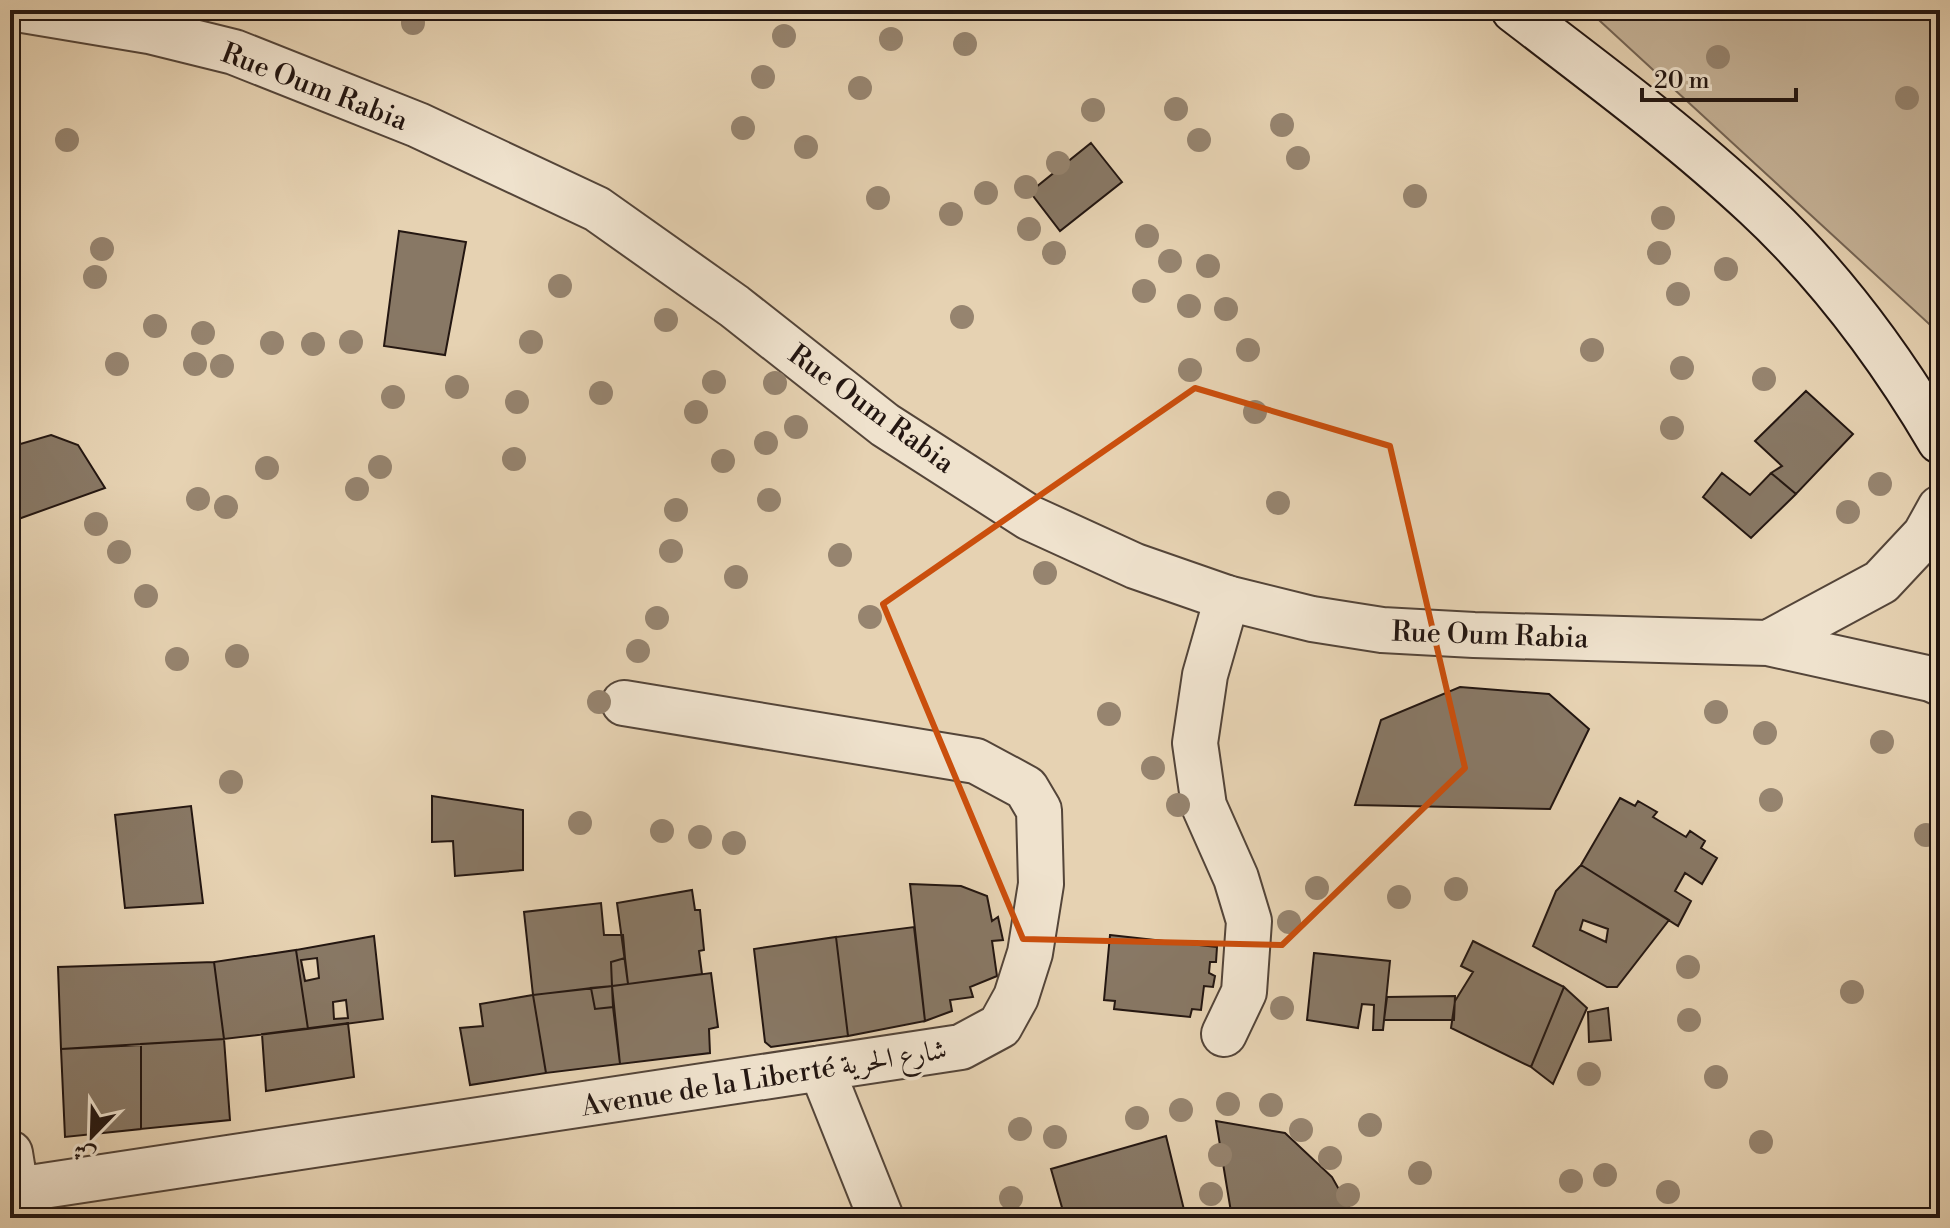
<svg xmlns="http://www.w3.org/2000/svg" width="1950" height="1228" font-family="'Libre Bodoni',Amiri,serif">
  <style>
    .green { fill: #c5b297; stroke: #746454; stroke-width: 2 }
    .building { fill: #887865; stroke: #231611; stroke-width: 2; fill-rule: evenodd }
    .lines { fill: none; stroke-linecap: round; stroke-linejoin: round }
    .minor-casing { stroke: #544539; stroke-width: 48 }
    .tertiary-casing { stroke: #544539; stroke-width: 48 }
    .secondary-casing { stroke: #231611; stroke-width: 48 }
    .minor { stroke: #efe2cd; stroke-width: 44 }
    .tertiary { stroke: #efe2cd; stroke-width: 44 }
    .secondary { stroke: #efe2cd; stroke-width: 44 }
    .tree { fill: #96846f }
    .marked { fill: none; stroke: #ca4f0d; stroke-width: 6; stroke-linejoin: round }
    .labels { text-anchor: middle; stroke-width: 7; stroke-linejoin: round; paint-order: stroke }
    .street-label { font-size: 28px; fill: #231611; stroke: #efe2cd }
  </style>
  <rect width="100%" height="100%" fill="#e6d2b2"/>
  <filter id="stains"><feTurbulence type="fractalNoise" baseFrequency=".0025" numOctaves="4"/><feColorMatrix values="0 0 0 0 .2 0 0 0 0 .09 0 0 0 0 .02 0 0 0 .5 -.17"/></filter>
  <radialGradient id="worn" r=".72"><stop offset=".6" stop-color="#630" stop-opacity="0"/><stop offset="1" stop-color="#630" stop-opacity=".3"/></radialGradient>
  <path class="green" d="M1588,10H1940V335L1939,333Z"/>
  <path class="building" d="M1091,143L1122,182L1060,231L1030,192Z
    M399,231L466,242L445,355L384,346Z
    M1806,391L1853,434L1796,494L1771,473L1782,466L1755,441Z
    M51,435L78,445L105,488L10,522V447Z
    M1722,473L1750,495L1771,473L1796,494L1751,538L1703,497Z
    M1460,687L1549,694L1589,729L1550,809L1355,805L1381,720Z
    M432,796L523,810V870L455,876L453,841L432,842Z
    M1620,798L1635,806L1638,801L1657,812L1653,817L1686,837L1690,831L1705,841L1701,848L1717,858L1702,884L1685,873L1675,891L1691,901L1678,926L1581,865Z
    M191,806L203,903L125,908L115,815Z
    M1581,865L1669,920L1617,987H1607L1533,946L1556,891ZM1583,920L1608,929L1606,942L1580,930Z
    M910,884L961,886L987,896L992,921L998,917L1003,940L992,941L997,976L970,987L973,997L950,1000L952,1011L925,1021Z
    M692,890L695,910H700L704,950L699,951L702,974L628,984L617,903Z
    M601,903L604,935H623L625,958L611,962L612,986L533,995L524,912Z
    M914,927L925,1021L848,1036L836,937Z
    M1110,935L1217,947L1216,962H1210L1209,973L1215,976L1213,987L1204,986L1201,1010L1192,1009L1190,1017L1114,1009L1115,1001L1104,1000Z
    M374,936L383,1019L308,1029L296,950ZM317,958L319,978L305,981L301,960ZM346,1000L348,1018L334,1019L333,1002Z
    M836,937L848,1036L771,1047L765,1042L754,949Z
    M1473,941L1564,987L1531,1067L1451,1028L1455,1001L1473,972L1461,966Z
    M296,950L308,1029L224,1039L214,962Z
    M1314,953L1390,961L1383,1030H1373L1374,1005L1362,1004L1358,1028L1307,1020Z
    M625,958L628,984L612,986L611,962Z
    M214,962L224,1039L61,1049L58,967Z
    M711,973L718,1027L709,1029L710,1053L620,1064L612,986Z
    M612,986L613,1007L595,1009L591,988Z
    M1564,987L1587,1008L1553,1084L1531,1067Z
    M591,988L595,1009L613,1007L620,1064L546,1073L533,995Z
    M533,995L546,1073L470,1085L460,1028L483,1026L480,1004Z
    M1455,996L1454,1020H1384L1387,997Z
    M1608,1008L1611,1040L1589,1042L1588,1012Z
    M348,1023L354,1077L266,1091L262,1034Z
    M224,1039L230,1120L141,1129V1044Z
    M141,1045V1129L65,1137L61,1049Z
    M1216,1121L1285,1133L1332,1177L1355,1218H1232Z
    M1166,1136L1186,1218H1065L1051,1169Z"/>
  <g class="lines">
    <g class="minor-casing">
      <path id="minor" d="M1224,1034L1244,992L1249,921L1236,878L1204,806L1195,743L1205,675L1227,598
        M821,1068L881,1218
        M10,1153L16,1190
        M10,1191L961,1047L1000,1026L1016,997L1030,953L1041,884L1039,810L1026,788L976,761L624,703"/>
    </g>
    <g class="tertiary-casing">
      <path id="tertiary" d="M23,10L149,31L234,52L418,125L597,209L734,306L885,425L1030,518L1135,566L1227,598L1312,619L1382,630L1474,635L1768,643L1931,679L1940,683
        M1768,643L1881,582L1925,535L1940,508"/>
    </g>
    <g class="secondary-casing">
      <path id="secondary" d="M1514,10C1596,73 1680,135 1756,206C1828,273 1890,356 1940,441"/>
    </g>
    <use href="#minor" class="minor"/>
    <use href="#tertiary" class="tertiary"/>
    <use href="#secondary" class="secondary"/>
  </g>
  <g class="tree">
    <circle cx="413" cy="23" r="12"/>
    <circle cx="784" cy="36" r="12"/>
    <circle cx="891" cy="39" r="12"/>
    <circle cx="965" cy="44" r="12"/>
    <circle cx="1718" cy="57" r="12"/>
    <circle cx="763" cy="77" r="12"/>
    <circle cx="860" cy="88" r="12"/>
    <circle cx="1907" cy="98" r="12"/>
    <circle cx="1176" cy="109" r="12"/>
    <circle cx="1093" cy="110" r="12"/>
    <circle cx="1282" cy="125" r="12"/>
    <circle cx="743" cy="128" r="12"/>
    <circle cx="67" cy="140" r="12"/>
    <circle cx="1199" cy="140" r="12"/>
    <circle cx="806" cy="147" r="12"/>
    <circle cx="1298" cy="158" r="12"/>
    <circle cx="1058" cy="163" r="12"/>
    <circle cx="1026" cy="187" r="12"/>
    <circle cx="986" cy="193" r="12"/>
    <circle cx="1415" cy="196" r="12"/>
    <circle cx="878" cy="198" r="12"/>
    <circle cx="951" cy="214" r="12"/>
    <circle cx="1663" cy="218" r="12"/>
    <circle cx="1029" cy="229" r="12"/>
    <circle cx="1147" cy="236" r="12"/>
    <circle cx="102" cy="249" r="12"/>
    <circle cx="1054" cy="253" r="12"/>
    <circle cx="1659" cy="253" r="12"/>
    <circle cx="1170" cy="261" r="12"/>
    <circle cx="1208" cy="266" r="12"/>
    <circle cx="1726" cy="269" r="12"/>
    <circle cx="95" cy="277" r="12"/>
    <circle cx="560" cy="286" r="12"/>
    <circle cx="1144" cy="291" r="12"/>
    <circle cx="1678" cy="294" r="12"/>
    <circle cx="1189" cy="306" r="12"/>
    <circle cx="1226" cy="309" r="12"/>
    <circle cx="962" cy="317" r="12"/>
    <circle cx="666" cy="320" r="12"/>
    <circle cx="155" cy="326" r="12"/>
    <circle cx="203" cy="333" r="12"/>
    <circle cx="351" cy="342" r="12"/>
    <circle cx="531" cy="342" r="12"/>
    <circle cx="272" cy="343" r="12"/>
    <circle cx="313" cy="344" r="12"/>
    <circle cx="1248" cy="350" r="12"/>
    <circle cx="1592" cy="350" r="12"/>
    <circle cx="117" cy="364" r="12"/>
    <circle cx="195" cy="364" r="12"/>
    <circle cx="222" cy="366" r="12"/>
    <circle cx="1682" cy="368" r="12"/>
    <circle cx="1190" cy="370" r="12"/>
    <circle cx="1764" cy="379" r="12"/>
    <circle cx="714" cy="382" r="12"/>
    <circle cx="775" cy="383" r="12"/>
    <circle cx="457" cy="387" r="12"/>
    <circle cx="601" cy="393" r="12"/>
    <circle cx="393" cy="397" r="12"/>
    <circle cx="517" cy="402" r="12"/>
    <circle cx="696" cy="412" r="12"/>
    <circle cx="1255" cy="412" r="12"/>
    <circle cx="796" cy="427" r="12"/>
    <circle cx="1672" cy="428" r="12"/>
    <circle cx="766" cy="443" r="12"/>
    <circle cx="514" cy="459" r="12"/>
    <circle cx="723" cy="461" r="12"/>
    <circle cx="380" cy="467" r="12"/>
    <circle cx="267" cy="468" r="12"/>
    <circle cx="1880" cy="484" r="12"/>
    <circle cx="357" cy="489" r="12"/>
    <circle cx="198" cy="499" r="12"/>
    <circle cx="769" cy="500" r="12"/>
    <circle cx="1278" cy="503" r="12"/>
    <circle cx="226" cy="507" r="12"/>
    <circle cx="676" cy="510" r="12"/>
    <circle cx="1848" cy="512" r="12"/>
    <circle cx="96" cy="524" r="12"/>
    <circle cx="671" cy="551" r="12"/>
    <circle cx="119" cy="552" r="12"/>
    <circle cx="840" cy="555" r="12"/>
    <circle cx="1045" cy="573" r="12"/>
    <circle cx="736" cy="577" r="12"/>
    <circle cx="146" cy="596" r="12"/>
    <circle cx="870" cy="617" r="12"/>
    <circle cx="657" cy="618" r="12"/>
    <circle cx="638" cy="651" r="12"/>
    <circle cx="237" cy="656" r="12"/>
    <circle cx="177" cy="659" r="12"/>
    <circle cx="599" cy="702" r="12"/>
    <circle cx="1716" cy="712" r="12"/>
    <circle cx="1109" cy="714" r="12"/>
    <circle cx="1765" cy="733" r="12"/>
    <circle cx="1882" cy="742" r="12"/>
    <circle cx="1153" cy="768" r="12"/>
    <circle cx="231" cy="782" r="12"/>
    <circle cx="1771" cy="800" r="12"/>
    <circle cx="1178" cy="805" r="12"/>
    <circle cx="580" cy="823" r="12"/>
    <circle cx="662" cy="831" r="12"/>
    <circle cx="1926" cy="835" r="12"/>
    <circle cx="700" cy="837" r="12"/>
    <circle cx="734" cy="843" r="12"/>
    <circle cx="1317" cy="888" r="12"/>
    <circle cx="1456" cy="889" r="12"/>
    <circle cx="1399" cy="897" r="12"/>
    <circle cx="1289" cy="922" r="12"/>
    <circle cx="1688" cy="967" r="12"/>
    <circle cx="1852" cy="992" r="12"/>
    <circle cx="1282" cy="1008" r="12"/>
    <circle cx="1689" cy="1020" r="12"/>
    <circle cx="1589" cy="1074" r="12"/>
    <circle cx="1716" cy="1077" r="12"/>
    <circle cx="1228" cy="1104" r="12"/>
    <circle cx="1271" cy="1105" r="12"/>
    <circle cx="1181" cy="1110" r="12"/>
    <circle cx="1137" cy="1118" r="12"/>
    <circle cx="1370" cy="1125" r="12"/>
    <circle cx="1020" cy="1129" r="12"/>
    <circle cx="1301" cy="1130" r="12"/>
    <circle cx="1055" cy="1137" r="12"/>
    <circle cx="1761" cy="1142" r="12"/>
    <circle cx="1220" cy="1155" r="12"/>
    <circle cx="1330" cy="1158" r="12"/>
    <circle cx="1420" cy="1173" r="12"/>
    <circle cx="1605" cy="1175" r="12"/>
    <circle cx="1571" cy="1181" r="12"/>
    <circle cx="1668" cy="1192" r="12"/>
    <circle cx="1211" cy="1194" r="12"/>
    <circle cx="1348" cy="1195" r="12"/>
    <circle cx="1011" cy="1198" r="12"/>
  </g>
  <path class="marked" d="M1195,388L1390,446L1465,768L1282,945L1023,939L883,604Z"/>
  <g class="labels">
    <g class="street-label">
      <text transform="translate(315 86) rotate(21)" y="10">Rue Oum Rabia</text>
      <text transform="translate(872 408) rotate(36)" y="10">Rue Oum Rabia</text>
      <text transform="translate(1490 634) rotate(2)" y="10">Rue Oum Rabia</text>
      <text transform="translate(764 1077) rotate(-9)" y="10">Avenue de la Liberté شارع الحرية</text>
    </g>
  </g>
  <rect width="1950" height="1228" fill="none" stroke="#e6d2b2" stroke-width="40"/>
  <rect x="12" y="12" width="1926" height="1204" fill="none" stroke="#231611" stroke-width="4"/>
  <rect x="20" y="20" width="1910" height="1188" fill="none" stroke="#231611" stroke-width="2"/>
  <g transform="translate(92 1136) rotate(203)" stroke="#efe2cd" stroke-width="6" paint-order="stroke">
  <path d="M0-6L14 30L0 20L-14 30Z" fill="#231611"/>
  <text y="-12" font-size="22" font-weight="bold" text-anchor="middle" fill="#231611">ش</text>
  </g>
  <path d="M1642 88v12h154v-12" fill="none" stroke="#231611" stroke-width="4"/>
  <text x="1654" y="88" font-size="24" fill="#231611" stroke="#efe2cd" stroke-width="6" paint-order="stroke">20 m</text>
  <rect width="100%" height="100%" filter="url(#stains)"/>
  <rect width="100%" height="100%" fill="url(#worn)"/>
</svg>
